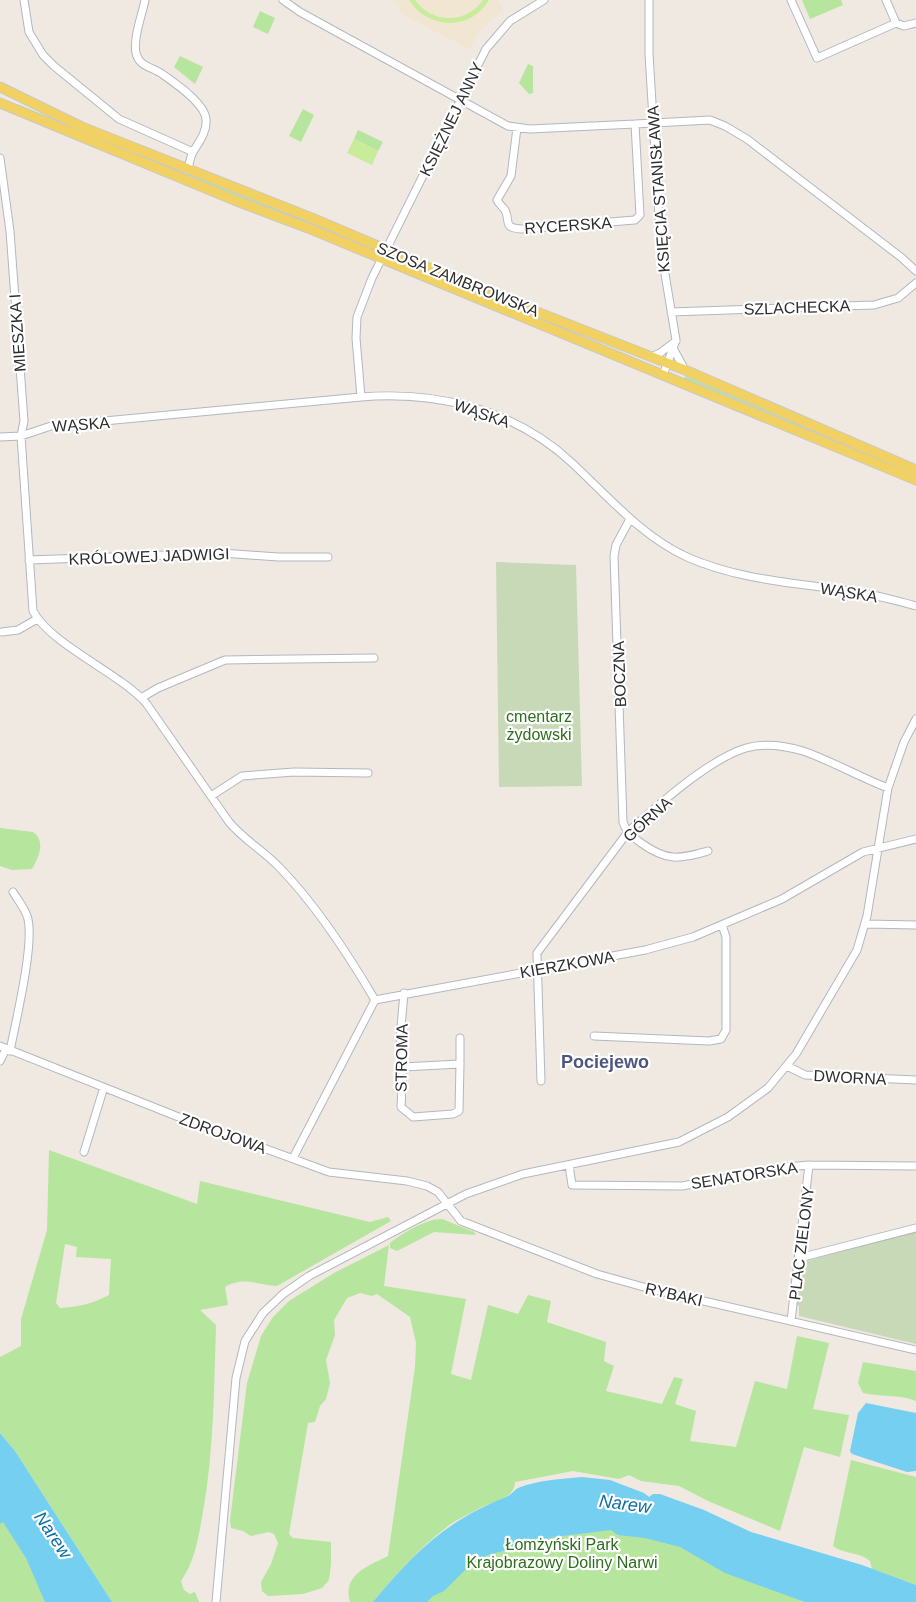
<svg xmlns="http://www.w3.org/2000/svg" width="916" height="1602" font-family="Arial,sans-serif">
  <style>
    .education { fill: #f0e6d1 }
    .green { fill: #b6e59e; fill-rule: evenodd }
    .cemetery { fill: #c8d9b8 }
    .pitch { fill: #c9ec9a }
    .water { fill: #75cff0 }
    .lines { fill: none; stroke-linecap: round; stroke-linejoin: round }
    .minor-casing { stroke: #b4b7c1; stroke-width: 9 }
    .major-casing { stroke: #c9c9c9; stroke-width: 11 }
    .minor { stroke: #fff; stroke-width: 7 }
    .major { stroke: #f2d163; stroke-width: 9 }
    .labels { text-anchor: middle; stroke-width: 4.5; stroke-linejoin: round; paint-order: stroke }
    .street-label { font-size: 16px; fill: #2e2e2e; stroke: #fff }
    .park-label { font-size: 16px; fill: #2c6e1b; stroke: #fff }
    .neighbourhood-label { font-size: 18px; font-weight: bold; fill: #4d5680; stroke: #fff }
    .water-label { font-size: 18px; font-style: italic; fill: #0d6fa3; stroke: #fff }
  </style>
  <rect width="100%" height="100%" fill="#efe9e1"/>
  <path class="education" d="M393,0H498L503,9L480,31L469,49L400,13L399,4Z"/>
  <path class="green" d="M802,0H841L843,5L810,19Z
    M260,11L275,18L268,34L253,27Z
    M180,56L203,67L195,84L174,67Z
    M528,64L533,66V93L529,94L519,83Z
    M17,104L309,221L378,251L234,195L15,105Z
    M303,109L314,115L301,142L289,136Z
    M358,130L383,142L378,151L354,139Z
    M685,376L916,473V476L684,379Z
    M0,828L33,832C46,841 39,857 32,869L12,870L0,866Z
    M49,1150L197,1204L200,1181L370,1222L388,1217L391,1221L277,1286C257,1285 244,1276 225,1287L228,1305L200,1310L216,1325C214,1388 214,1450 203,1512C198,1538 196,1559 181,1581L184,1590L190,1594L195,1592L199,1602H112L15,1451L0,1433V1357L21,1346V1319L47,1230ZM65,1244L77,1247L76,1257L111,1259L109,1295C92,1304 78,1307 60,1308L56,1303Z
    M442,1219L474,1232L476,1235L434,1232L397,1251L390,1248V1243C403,1233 425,1219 442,1219Z
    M389,1245L384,1286L466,1299L451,1374L471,1380L488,1305L518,1314L528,1295L551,1301L547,1322L606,1342L604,1361L614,1366L606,1391L662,1404L674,1377L683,1379L675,1404L696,1411L690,1441L736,1447L755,1381L787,1389L797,1336L829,1343L813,1409L849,1415L840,1457L804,1447L780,1531L708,1501L679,1486L641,1481L629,1475L619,1479L573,1471L515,1482C514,1500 492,1501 478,1509C468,1515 457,1519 448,1526C419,1548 396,1575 373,1602H350C342,1575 368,1566 388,1556L415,1367L416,1343L410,1317L377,1294L372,1296L360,1293L347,1298L337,1315L334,1320L335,1335L326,1360L330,1383L326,1399L320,1406L315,1422L308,1423L289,1534L293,1538L331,1542V1564L329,1580L322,1588L303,1594L268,1596L262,1591L261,1582L271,1564L278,1543L274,1534L269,1532L251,1536L243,1531L231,1528L230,1520L247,1383L261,1336L273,1317L289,1301L334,1273Z
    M863,1362L916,1371V1401C898,1394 881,1397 863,1393L858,1383Z
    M0,1458L97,1602H0Z
    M851,1460L916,1477V1585L872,1569L870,1561C858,1551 845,1555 833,1546Z
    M553,1503L916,1591V1602H382Z"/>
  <path class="cemetery" d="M496,562L576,565L582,786L499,787Z
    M909,1232H916V1344L799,1316V1306L797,1305L803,1262Z"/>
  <path class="pitch" d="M409,0H415C432,24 466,24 483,0H489C471,31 428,30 409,0Z
    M354,139L378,151L372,165L347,153Z"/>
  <path class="water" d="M866,1403L916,1413V1471L907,1472L852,1454L850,1451L858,1413Z
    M0,1433L15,1451L112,1602H45L26,1558L3,1522L0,1524Z
    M582,1477L610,1480L644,1493L649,1497L653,1494H660L704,1510L751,1532L862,1565L916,1585V1602H805L725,1573L680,1547L645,1538L618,1535L611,1530L554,1537L488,1555L464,1571L444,1591L433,1596L427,1602H373C415,1552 444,1522 506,1497C511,1495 513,1491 518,1488C538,1480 561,1479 582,1477Z"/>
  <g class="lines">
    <g class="minor-casing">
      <path id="minor" d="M24,0L29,32L43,55L54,66L119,119L193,152
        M145,0C142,15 133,38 136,53C139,67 153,67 162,74C175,83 206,104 206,120C207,132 199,142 193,152C190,157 189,165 188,170
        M283,0L300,12L508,126L530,129L635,124L640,215L635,220L522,229C502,228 511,222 505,210C503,207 499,204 497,200L511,176L517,128
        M649,0V54L661,250L676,340L663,375
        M791,0L817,58L896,23
        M886,0L896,23L904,26L916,23
        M635,124L710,120L725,126L747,139L902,258L916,271
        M0,158L10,231L24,421L21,436L33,611C51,645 118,672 146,703L229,822C244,840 264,851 280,868C317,906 348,954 375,1000
        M671,312L874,305L898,298L916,283
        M674,350L685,370
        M651,357L660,353L676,341
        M361,397L356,338L357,317L372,278L486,49L510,21L544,0
        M0,437L21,436L51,426L361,397C437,391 514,409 571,462C608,496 641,536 687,557C741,581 800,583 857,592C877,595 897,601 916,606
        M630,519L616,545L614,556L623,822C626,832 633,837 641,843C668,862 678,859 708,851
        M29,560L222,553L278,557H328
        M2,632L18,630L37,619
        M141,698L158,688L225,660L374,658
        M211,796L242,776L294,772L368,773
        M866,924L916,925
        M594,1036L709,1041L721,1039L726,1030V937L722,925
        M0,1046L176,1116L329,1172L407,1181L427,1186L438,1192L461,1221L597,1274L647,1288L916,1350
        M10,1051C16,1020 34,947 28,919C26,910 18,900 13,892
        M0,1061L6,1049
        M460,1064V1038
        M787,1066L805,1075L916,1080
        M403,1067L460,1064L459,1111L453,1114L413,1117L401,1107L403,1067L400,1038L404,993
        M541,1081L537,953L628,832C657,806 709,759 746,748C764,743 786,746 803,751C832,761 859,777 888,788
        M84,1152L104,1087
        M293,1158L375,1000L645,950L693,937L782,899L863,852L916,839
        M569,1165L572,1185L682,1186L786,1167L809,1165L916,1166
        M799,1258L916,1228
        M791,1321L809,1165
        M216,1602L236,1378L245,1341L263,1313L283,1294L309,1276L466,1194L523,1174L679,1142L728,1117L768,1088L796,1054L857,950L867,916L888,788L904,742L916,719"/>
    </g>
    <g class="major-casing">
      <path id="major" d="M0,87L82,127L312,218L486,292L685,370L916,470
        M0,103L234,200L308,228L916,480"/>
    </g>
    <use href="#minor" class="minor"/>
    <use href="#major" class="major"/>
  </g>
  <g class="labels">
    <g class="street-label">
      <text transform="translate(451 119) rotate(-64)" y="6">KSIĘŻNEJ ANNY</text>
      <text transform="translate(658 189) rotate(-94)" y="6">KSIĘCIA STANISŁAWA</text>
      <text transform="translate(568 225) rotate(-4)" y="6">RYCERSKA</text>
      <text transform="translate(458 279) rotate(22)" y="6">SZOSA ZAMBROWSKA</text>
      <text transform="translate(797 307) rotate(-2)" y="6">SZLACHECKA</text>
      <text transform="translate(17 333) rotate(-94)" y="6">MIESZKA I</text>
      <text transform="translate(482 413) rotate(19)" y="6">WĄSKA</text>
      <text transform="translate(81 424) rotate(-4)" y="6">WĄSKA</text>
      <text transform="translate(149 556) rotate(-2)" y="6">KRÓLOWEJ JADWIGI</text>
      <text transform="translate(849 592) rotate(9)" y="6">WĄSKA</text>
      <text transform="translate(619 674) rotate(-92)" y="6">BOCZNA</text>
      <text transform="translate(647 819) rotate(-42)" y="6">GÓRNA</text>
      <text transform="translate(567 964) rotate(-10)" y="6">KIERZKOWA</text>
      <text transform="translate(401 1058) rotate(-89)" y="6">STROMA</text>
      <text transform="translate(850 1077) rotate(3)" y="6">DWORNA</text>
      <text transform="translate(223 1133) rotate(20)" y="6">ZDROJOWA</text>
      <text transform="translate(744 1175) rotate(-9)" y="6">SENATORSKA</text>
      <text transform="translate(801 1243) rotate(-83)" y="6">PLAC ZIELONY</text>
      <text transform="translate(674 1294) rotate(13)" y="6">RYBAKI</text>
    </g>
    <g class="park-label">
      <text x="539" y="722">cmentarz<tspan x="539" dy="18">żydowski</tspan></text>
      <text x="562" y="1550">Łomżyński Park<tspan x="562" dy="18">Krajobrazowy Doliny Narwi</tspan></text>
    </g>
    <g class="neighbourhood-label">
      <text x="605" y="1068">Pociejewo</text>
    </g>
    <g class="water-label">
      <text transform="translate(625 1504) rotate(7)" y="6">Narew</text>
      <text transform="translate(53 1535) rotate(56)" y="6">Narew</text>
    </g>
  </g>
</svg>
